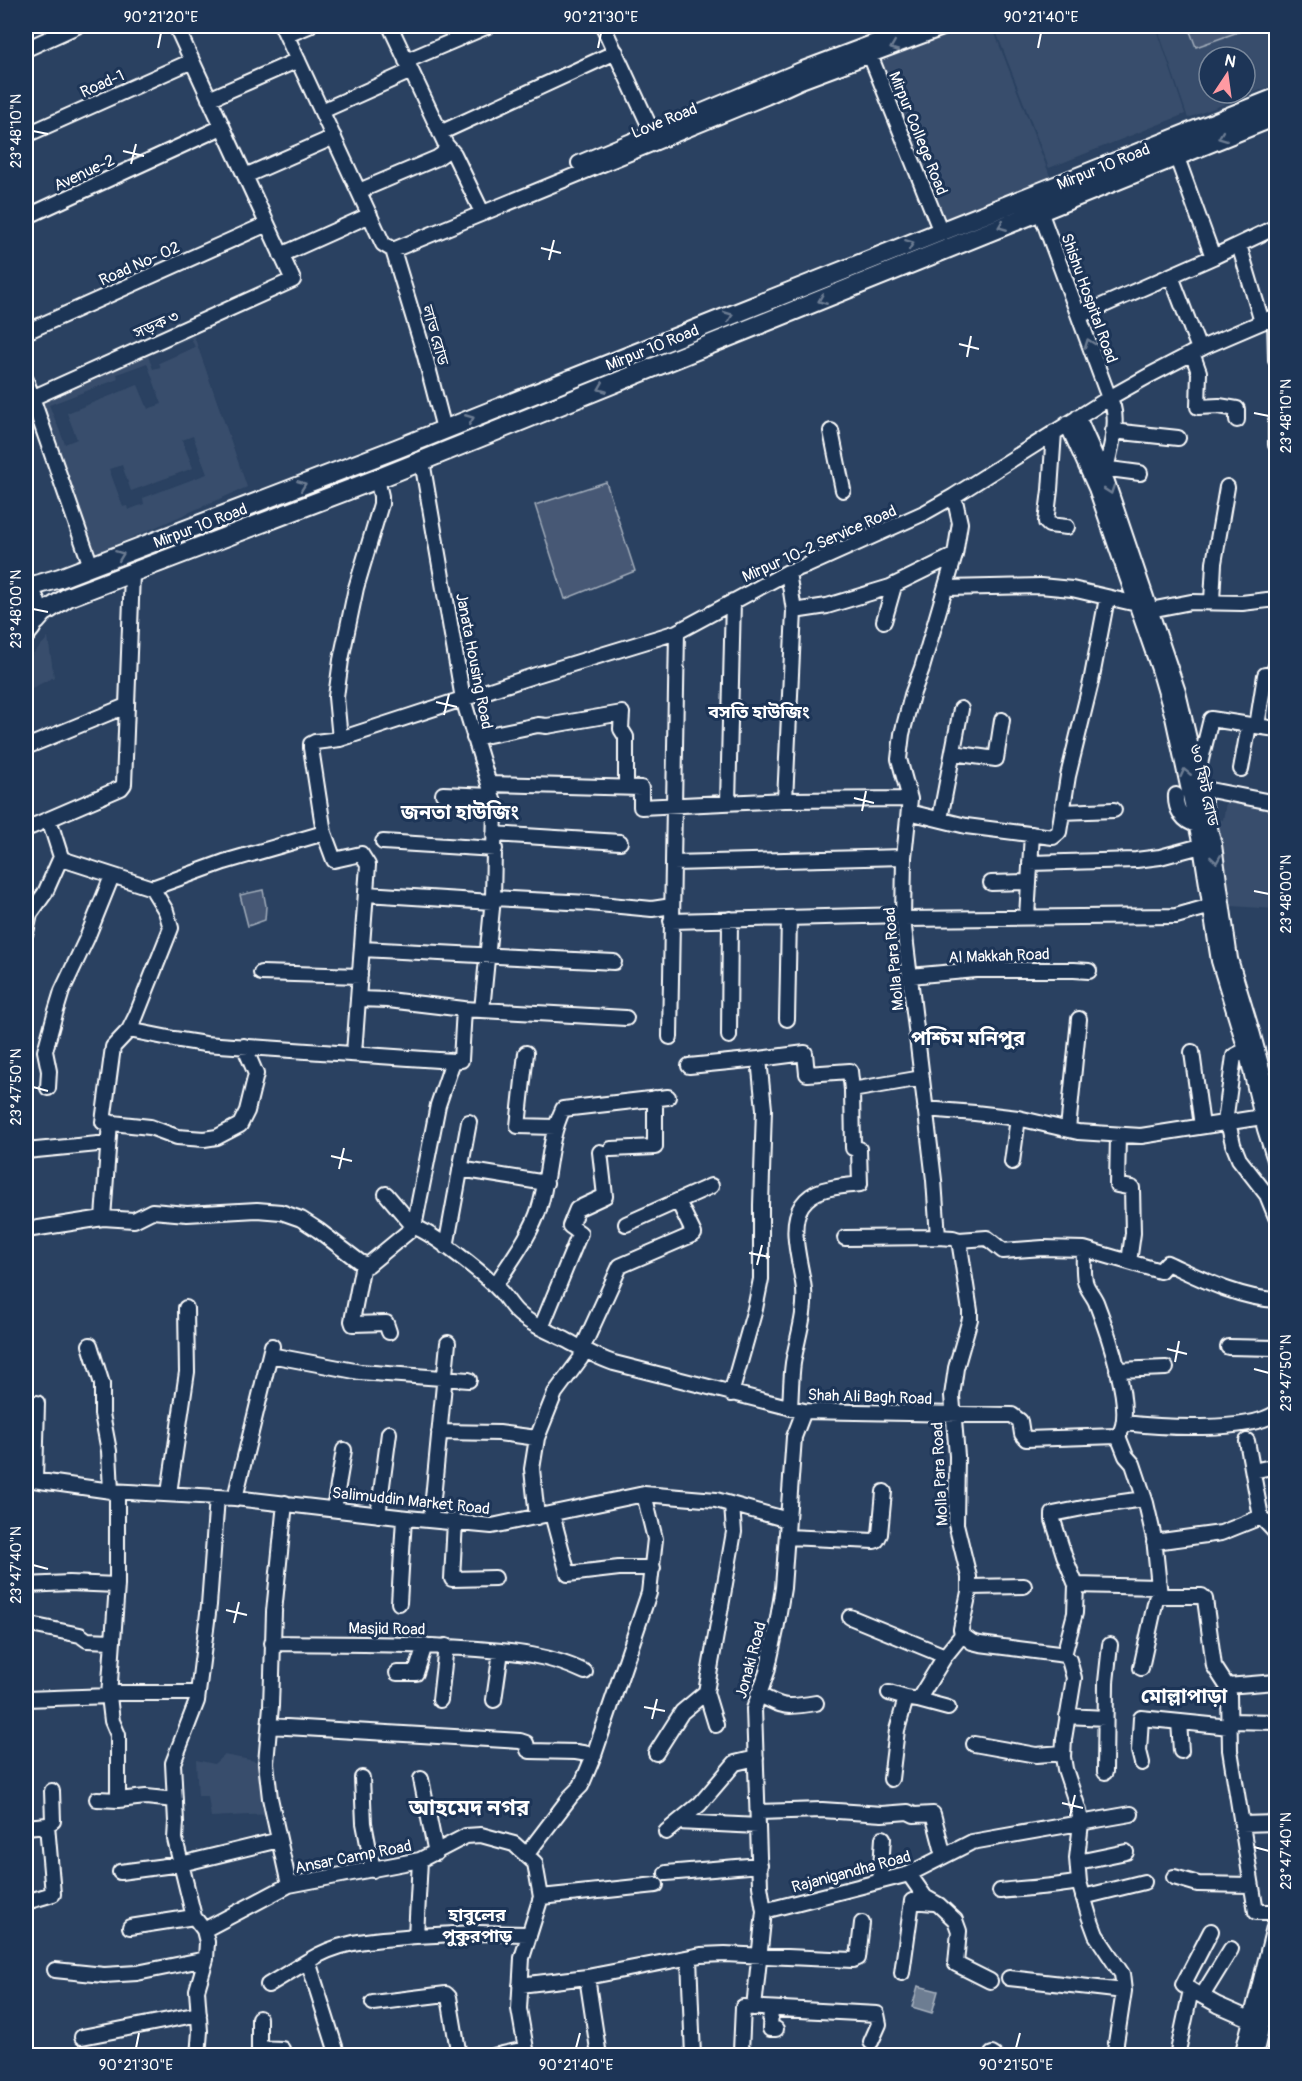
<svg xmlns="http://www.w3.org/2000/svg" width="1302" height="2081" font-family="Pangolin,'Noto Sans Bengali',sans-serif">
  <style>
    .built { fill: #394e6c; fill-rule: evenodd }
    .green { fill: #465975; stroke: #a2acba; stroke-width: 1.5 }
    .water { fill: #6d7d92; stroke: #a7b1be; stroke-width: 1.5 }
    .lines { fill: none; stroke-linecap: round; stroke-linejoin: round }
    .minor-casing { stroke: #fff; stroke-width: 18 }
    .major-casing { stroke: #fff; stroke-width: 22 }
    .minor { stroke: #1d3557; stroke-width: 14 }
    .major { stroke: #1d3557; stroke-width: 18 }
    .oneway { stroke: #6c7c92 }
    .ticks { fill: none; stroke: #fff; stroke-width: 2 }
    .labels { text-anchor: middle; stroke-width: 6; stroke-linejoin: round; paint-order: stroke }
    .street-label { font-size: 16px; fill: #fff; stroke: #1d3557 }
    .neighbourhood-label { font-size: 18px; font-weight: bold; fill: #fff; stroke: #1d3557 }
    .quarter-label { font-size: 20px; font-weight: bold; fill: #fff; stroke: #1d3557 }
    .district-label { font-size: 22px; font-weight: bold; fill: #fff; stroke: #1d3557 }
    .neatline { fill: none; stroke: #fff; stroke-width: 2 }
    .ticks-label { font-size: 15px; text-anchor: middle; fill: #fff }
  </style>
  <rect width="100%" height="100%" fill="#2a4161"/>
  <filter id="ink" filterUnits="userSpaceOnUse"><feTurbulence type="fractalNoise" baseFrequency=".0167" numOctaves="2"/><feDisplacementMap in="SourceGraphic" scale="12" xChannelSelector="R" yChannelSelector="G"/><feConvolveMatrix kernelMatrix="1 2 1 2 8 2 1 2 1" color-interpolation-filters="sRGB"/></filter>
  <g filter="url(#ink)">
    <path class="built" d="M973,26H992L1050,176L938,224L880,61Z
      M994,26H1156L1185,114L1049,168Z
      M1157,26H1276V84L1188,118ZM1209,57H1245V93H1209Z
      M194,336L247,487L92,555L36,401ZM191,338L195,347L159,363L161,367L153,369L148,356ZM147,363L162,404L148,409L138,385L67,413L77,439L65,444L49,405L118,379L117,374ZM193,436L207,474L143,498L144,504L128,510L127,506L123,507L109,469L122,465L131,491L193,468L182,440Z
      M48,638L54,677L26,691V661Z
      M1227,797L1271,806L1269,822L1270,825L1276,827V909L1232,906L1216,819L1223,820Z
      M224,1755L265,1763L270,1814L211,1817L208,1796H198L196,1760L214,1764Z"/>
    <path class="green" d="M1188,26H1255L1196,47Z
      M606,482L635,571L565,599L535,505Z
      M263,890L266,906L265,920L248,926L240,895Z"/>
    <path class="water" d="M918,1986L938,1991L932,2013L912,2007Z"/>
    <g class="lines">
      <g class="minor-casing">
        <path id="minor" d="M282,26L383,244L393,250
          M390,26L446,145L454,154L479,206
          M603,26L655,138
          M287,35L309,26
          M26,49L77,26
          M868,50L941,232
          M406,61L488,26
          M209,99L298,60
          M322,111L411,71
          M440,133L616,52
          M26,135L192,61
          M1176,155L1213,257
          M579,163L803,69L917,26
          M245,176L334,137
          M359,191L437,158L444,153L446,145
          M1040,211L1109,398C1121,415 1111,446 1107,465L1102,468
          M26,217L222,127
          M1239,245L1262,322
          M393,250L766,97L801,81L948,26
          M393,250L425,356L444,429
          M281,255L370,215
          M1171,276L1199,349
          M1079,316L1213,257L1276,227
          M1275,317L1276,360
          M26,332L267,224
          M1192,353L1199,372L1198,407L1219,406L1237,409V420
          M26,380L91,566
          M32,398L293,280L176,26
          M1078,417L1107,482L1178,692L1214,845L1230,959L1253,1035L1276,1121
          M1276,421V445
          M1067,424L1096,488L1159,669L1173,717L1201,846L1219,961L1246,1050L1265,1129L1276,1163
          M831,431L843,490
          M1113,431L1178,438
          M1054,432L1050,490L1046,522L1049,525L1067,527
          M422,461L463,699L489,784L495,807L493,898L482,1010
          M1102,468L1140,473
          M954,496L960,523L955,555L922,668L912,695L902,734L899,759L910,799L904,857L903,919L934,1180L938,1237L953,1238L959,1240L970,1311V1319L956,1368L952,1396L957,1456L956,1524L969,1577V1592L961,1629L962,1635L972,1642L980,1644L1058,1654L1064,1655L1069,1660L1074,1678L1064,1739L1063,1757L1065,1769L1079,1811L1081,1823L1077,1858L1079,1882L1089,1916L1096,1935L1122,1974L1124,1991L1114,2056
          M946,588L1040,586L1072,589L1137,604
          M1212,601L1214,563L1227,487
          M1150,610L1191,602L1242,603L1276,599
          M794,611L827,606L890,587L955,555
          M884,621L894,586
          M677,632L673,863L904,857
          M1274,671L1276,666
          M1257,726L1265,675
          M474,738L538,725L547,726L622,713L621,729L626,737V788
          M340,739L336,697L341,660L356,588L381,504V496L377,479
          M26,747L126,706
          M953,753L996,759L1002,720
          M1241,769L1249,725
          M1198,772L1211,719L1276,729
          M489,784L641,788V807L785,800L910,799
          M1200,788L1276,803
          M443,794L492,796
          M1176,795C1175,809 1183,822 1197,825
          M785,800L794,611L788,572
          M728,802L733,601
          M909,812L966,826L1053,837L1059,832L1068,776L1091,682L1107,598
          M1062,812L1114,810
          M49,819L61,857L65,860L152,888L224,862L324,833L311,748V744L315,742L340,739L536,675L677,632L788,572L808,565L924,513L954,496L1109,398L1150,375L1206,346L1276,316
          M940,819L961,709
          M26,829L121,788L124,784L132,574
          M324,833L334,860L361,854L368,865L354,1053
          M494,834L620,842
          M383,842L495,849
          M1030,863L1136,860L1160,857L1201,846
          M991,883L1028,882
          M152,888L166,911L171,928L136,1016L129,1030L113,1047L103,1122L150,1127L177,1137L204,1139L217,1137L240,1125L247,1111L256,1074L244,1046
          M366,894L492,902
          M493,898L589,903L652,909L672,906
          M1027,916L1032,834
          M903,919L1176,916L1211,906
          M671,921L904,915
          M26,932L30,914L45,893L61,857
          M362,949L614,962
          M261,973L360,976
          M910,976L976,970H1074L1089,971
          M359,999L388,1000L464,1009
          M787,1019L789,918
          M129,1030L174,1039L205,1044L453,1061L461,1060L464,1009L626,1018
          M729,1036L730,919
          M670,1037L673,863
          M1192,1052L1202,1126
          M526,1053L518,1126L555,1127
          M759,1059L805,1053L807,1074L850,1071L852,1090
          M689,1066L759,1059L764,1109L761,1205V1279L755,1309L731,1394
          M48,1088L49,1071L45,1051L55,1014L62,991L87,938L112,876
          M925,1109L975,1113L1018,1118L1078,1132L1141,1136L1262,1117
          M1225,1122L1234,1056L1246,1050
          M1228,1122L1233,1144L1239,1159L1267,1195L1276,1217
          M1068,1129L1079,1019
          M1118,1135L1117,1185L1132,1188L1133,1233L1129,1262
          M611,1149L655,1147V1098
          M26,1151L108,1143
          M1012,1162L1018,1118
          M460,1169L546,1183
          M386,1194L414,1227
          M103,1218L110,1122
          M626,1224L711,1186
          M414,1227L438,1105L453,1061
          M26,1230L103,1218L134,1220L152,1211L187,1214L257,1210L281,1212L301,1219L318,1230L360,1262L368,1265L414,1227C432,1232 485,1275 499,1290C505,1296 510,1305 516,1311C529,1324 548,1331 564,1339C581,1348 596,1357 614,1363L804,1411L1012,1415L1020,1421L1022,1434L1026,1439L1118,1436L1126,1456L1133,1464L1146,1503L1154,1538L1160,1596H1202L1205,1599L1214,1666L1227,1686L1229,1694L1230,1750L1256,1912H1276
          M845,1238L938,1237
          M959,1240L987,1238L1003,1251L1043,1248L1084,1249L1160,1271L1167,1263C1202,1279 1238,1298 1276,1300
          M446,1247L469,1122
          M1084,1249C1084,1259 1083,1271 1085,1281C1086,1288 1093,1295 1096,1302C1106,1328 1137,1413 1118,1436
          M363,1264L352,1321L353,1324L386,1323L389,1332
          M495,1286C509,1263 531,1235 539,1209C550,1175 547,1143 563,1109L668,1097
          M541,1328L580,1233L570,1226L577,1209L605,1196L600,1152
          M90,1345L102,1384V1414L109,1451L111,1491L117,1495V1585L109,1696L112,1721L118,1735V1800
          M1228,1347L1276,1348
          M270,1355L360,1372L469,1380
          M1117,1370L1166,1368
          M790,1408C791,1393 791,1377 793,1363C797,1339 806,1314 804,1290C802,1266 787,1227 802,1205C815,1186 840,1187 860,1184L859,1149L853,1148L852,1090L922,1078
          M1124,1423C1158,1427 1248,1433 1276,1413
          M439,1432L499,1433L537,1438
          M1247,1441L1261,1517L1276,1533
          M1253,1471L1276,1466
          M26,1479L111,1491L235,1498L407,1518L492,1526L644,1494L716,1500L788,1520
          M35,1480L37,1403
          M169,1493L187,1372L186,1308
          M235,1498L272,1346
          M285,1503L274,1612L271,1706L266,1763L270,1798L289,1885
          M334,1509L344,1450
          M552,1514L568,1574L619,1568H653
          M378,1515L389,1433
          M537,1517L532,1469L537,1438L555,1393L581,1358L582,1349L620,1266L694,1234L678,1201
          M431,1519L448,1343
          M455,1521L452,1579L495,1578
          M787,1537L874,1541L877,1540L880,1534L884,1492
          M1154,1542L1221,1533L1261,1517
          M26,1585L69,1583L117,1585
          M1076,1585L1158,1587
          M969,1587L1024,1586
          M399,1603L404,1518
          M850,1617L945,1656
          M26,1624L80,1635L87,1640L112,1641
          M272,1643C341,1644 410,1643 478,1649C516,1652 550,1655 585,1672
          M1064,1655L1075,1613L1076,1585L1064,1555L1053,1520V1514L1093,1506L1144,1499
          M1141,1668L1156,1599L1160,1596
          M397,1673H416L425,1645
          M1227,1686L1276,1682
          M109,1693H198
          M889,1693L906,1698
          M758,1694C783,1708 787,1708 816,1703
          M26,1699L109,1696
          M440,1700L446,1646
          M494,1700L501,1651
          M918,1700L948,1708
          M1067,1716L1105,1718
          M1230,1721L1276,1722
          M1179,1722L1181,1751
          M716,1725L706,1692L734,1532L732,1505
          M270,1726L520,1741L526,1743L528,1750L530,1751L576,1752L594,1755
          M974,1744L1036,1755L1063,1753
          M656,1753L682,1712L706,1692
          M1142,1763L1139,1751L1141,1718L1230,1727
          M1105,1772L1106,1682L1110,1645
          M362,1778L364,1823L373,1870
          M421,1779L436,1853
          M891,1779L897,1730L906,1698L918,1700L945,1656L962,1635
          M97,1799L118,1800L146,1797L175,1800
          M758,1812L822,1810L882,1814L908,1812L914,1815L933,1814L944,1856
          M678,1822L758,1826
          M1242,1824L1276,1823
          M47,1825L53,1821L52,1791
          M26,1827L47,1825L53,1894L26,1902
          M666,1832L700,1804L735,1763L756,1758
          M527,1854L571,1796L581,1786L594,1755L649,1593L655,1539L644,1494
          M420,1860L416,1936L475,1933L528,1934
          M1078,1862L1126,1852
          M120,1872L181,1864L279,1840
          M666,1873L760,1865
          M909,1874L925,1897L939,1905L955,1920L959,1931L956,1964L990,1981
          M1174,1877L1198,1884L1251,1885
          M880,1881L883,1838
          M1000,1891C1027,1888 1053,1887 1079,1882
          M541,1897L656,1885
          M1083,1897L1144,1882
          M764,1911L909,1874L972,1842L1131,1814
          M130,1927L194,1917
          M204,1930L289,1885L420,1860L466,1836L481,1835L514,1844L535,1863L541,1897L522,1958L519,2009L526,2049L493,2056
          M689,1958L693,2056
          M308,1961C342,1939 377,1940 416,1936
          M55,1970L104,1975L137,1973L206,1959
          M902,1973L912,1901L934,1903
          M587,1977L599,2056
          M1009,1978L1124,1991
          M268,1985L308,1961L338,2056
          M520,1985L587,1977L701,1955L725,1954L853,1960L858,1958L862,1923
          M1191,1990L1183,1985L1211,1931
          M1202,1996L1231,1949
          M373,2003L446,1994L449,1997L459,2056
          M754,2008L764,1911L760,1886L754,1709L767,1672L776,1630L783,1588L794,1437L804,1411
          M771,2009L770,2029H776
          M259,2018V2048
          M82,2037L199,2014
          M992,2054L995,2056
          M198,2056L200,2031L197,1990L206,1959L207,1942L204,1930L194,1917L175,1839L176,1822L173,1763L197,1701L209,1605L217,1497
          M259,2056V2048L282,2049
          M757,2056L744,2054L741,2051L743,2007L877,2014L879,2024L871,2042
          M1177,2056L1191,1990L1218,2005L1250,2019
          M1242,2056L1276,1919
          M1255,2056L1276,1963"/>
      </g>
      <g class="major-casing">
        <path id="major" d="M26,588L60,578L396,449L1276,98
          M26,589C42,602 39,620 26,634
          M36,621L43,613L68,597L377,479L1276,116"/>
      </g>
      <use href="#minor" class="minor"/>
      <use href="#major" class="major"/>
    </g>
    <defs><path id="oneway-chevron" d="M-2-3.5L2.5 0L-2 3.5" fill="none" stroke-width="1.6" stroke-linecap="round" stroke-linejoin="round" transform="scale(1.5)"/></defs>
    <g class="oneway">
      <use href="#oneway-chevron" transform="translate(894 47) rotate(158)"/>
      <use href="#oneway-chevron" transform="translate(1222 137) rotate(159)"/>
      <use href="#oneway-chevron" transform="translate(1002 226) rotate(158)"/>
      <use href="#oneway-chevron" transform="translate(910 244) rotate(-21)"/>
      <use href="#oneway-chevron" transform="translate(822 300) rotate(158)"/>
      <use href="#oneway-chevron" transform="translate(729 316) rotate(-22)"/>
      <use href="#oneway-chevron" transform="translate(1089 343) rotate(-110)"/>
      <use href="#oneway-chevron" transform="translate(602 388) rotate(158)"/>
      <use href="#oneway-chevron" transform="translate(470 419) rotate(-22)"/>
      <use href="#oneway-chevron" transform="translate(302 485) rotate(-21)"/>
      <use href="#oneway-chevron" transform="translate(1110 490) rotate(71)"/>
      <use href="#oneway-chevron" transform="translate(120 555) rotate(-21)"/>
      <use href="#oneway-chevron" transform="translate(1185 773) rotate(-103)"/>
      <use href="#oneway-chevron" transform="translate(1216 859) rotate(81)"/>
    </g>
  </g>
  <path class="ticks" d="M158,48L161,33M598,48L601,33M1038,48L1041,33M33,131L48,134M123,151L144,156M131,164L136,144M541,248L561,253M549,260L554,240M959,344L979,349M967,357L971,336M1254,413L1269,416M33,609L48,612M436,702L457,707M444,715L449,694M854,798L874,803M862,811L866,791M1254,891L1269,894M33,1087L48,1091M331,1156L352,1161M339,1169L344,1148M749,1253L770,1257M757,1265L762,1245M1167,1349L1187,1354M1175,1362L1179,1341M1254,1369L1269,1373M33,1565L48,1569M226,1610L247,1615M234,1623L239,1602M644,1707L665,1711M652,1719L657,1699M1062,1803L1083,1808M1070,1816L1075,1795M1254,1847L1269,1851M136,2048L139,2033M576,2048L580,2033M1016,2048L1020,2033"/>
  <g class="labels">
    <g class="street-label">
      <text transform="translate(102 83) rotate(-24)" y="6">Road-1</text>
      <text transform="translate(664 120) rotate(-22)" y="6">Love Road</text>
      <text transform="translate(919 133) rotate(68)" y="6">Mirpur College Road</text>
      <text transform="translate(1103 166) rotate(-22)" y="6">Mirpur 10 Road</text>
      <text transform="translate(84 172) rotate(-25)" y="6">Avenue-2</text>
      <text transform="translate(139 263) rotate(-24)" y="6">Road No- 02</text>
      <text transform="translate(1090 298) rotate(70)" y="6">Shishu Hospital Road</text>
      <text transform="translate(156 324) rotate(-24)" y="6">সড়ক ৩</text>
      <text transform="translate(436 335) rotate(74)" y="6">লাভ রোড</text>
      <text transform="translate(652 347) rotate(-22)" y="6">Mirpur 10 Road</text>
      <text transform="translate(200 525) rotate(-21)" y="6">Mirpur 10 Road</text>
      <text transform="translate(819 543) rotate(-24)" y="6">Mirpur 10-2 Service Road</text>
      <text transform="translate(475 661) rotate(79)" y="6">Janata Housing Road</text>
      <text transform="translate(1205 785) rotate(77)" y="6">৬০ ফিট রোড</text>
      <text transform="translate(999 955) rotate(-2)" y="6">Al Makkah Road</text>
      <text transform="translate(893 959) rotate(-95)" y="6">Molla Para Road</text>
      <text transform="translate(870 1396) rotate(2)" y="6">Shah Ali Bagh Road</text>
      <text transform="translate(939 1474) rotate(-93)" y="6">Molla Para Road</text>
      <text transform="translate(411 1500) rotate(6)" y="6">Salimuddin Market Road</text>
      <text transform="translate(387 1628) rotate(1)" y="6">Masjid Road</text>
      <text transform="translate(750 1660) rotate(-75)" y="6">Jonaki Road</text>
      <text transform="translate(353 1856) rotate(-11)" y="6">Ansar Camp Road</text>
      <text transform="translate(851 1871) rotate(-15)" y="6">Rajanigandha Road</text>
    </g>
    <g class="neighbourhood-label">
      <text x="759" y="718">বসতি হাউজিং</text>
      <text x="477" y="1921">হাবুলের<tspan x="477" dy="21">পুকুরপাড়</tspan></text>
    </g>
    <g class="quarter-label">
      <text x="460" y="819">জনতা হাউজিং</text>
      <text x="968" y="1045">পশ্চিম মনিপুর</text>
      <text x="1184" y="1703">মোল্লাপাড়া</text>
    </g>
    <g class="district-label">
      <text x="469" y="1815">আহমেদ নগর</text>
    </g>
  </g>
  <rect width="1302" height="2081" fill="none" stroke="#1d3557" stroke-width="66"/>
  <g transform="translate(1227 75) rotate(13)"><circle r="28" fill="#1d3557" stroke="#77869a" stroke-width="1.5"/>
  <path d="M0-4.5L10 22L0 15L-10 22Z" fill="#ff9aa2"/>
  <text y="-9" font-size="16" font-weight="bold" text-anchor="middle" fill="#ffffff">N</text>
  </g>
  <rect x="33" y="33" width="1236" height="2015" class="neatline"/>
  <g class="ticks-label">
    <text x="161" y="22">90°21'20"E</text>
    <text x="601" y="22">90°21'30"E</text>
    <text x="1041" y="22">90°21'40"E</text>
    <text transform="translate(16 131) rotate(-90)" y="5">23°48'10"N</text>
    <text transform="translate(1286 416) rotate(-90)" y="5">23°48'10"N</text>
    <text transform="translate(16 609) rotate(-90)" y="5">23°48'00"N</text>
    <text transform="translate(1286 894) rotate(-90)" y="5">23°48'00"N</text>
    <text transform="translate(16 1087) rotate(-90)" y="5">23°47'50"N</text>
    <text transform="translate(1286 1373) rotate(-90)" y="5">23°47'50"N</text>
    <text transform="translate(16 1565) rotate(-90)" y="5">23°47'40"N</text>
    <text transform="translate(1286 1851) rotate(-90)" y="5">23°47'40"N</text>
    <text x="136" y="2070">90°21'30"E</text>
    <text x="576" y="2070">90°21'40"E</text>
    <text x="1016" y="2070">90°21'50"E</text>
  </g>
</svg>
